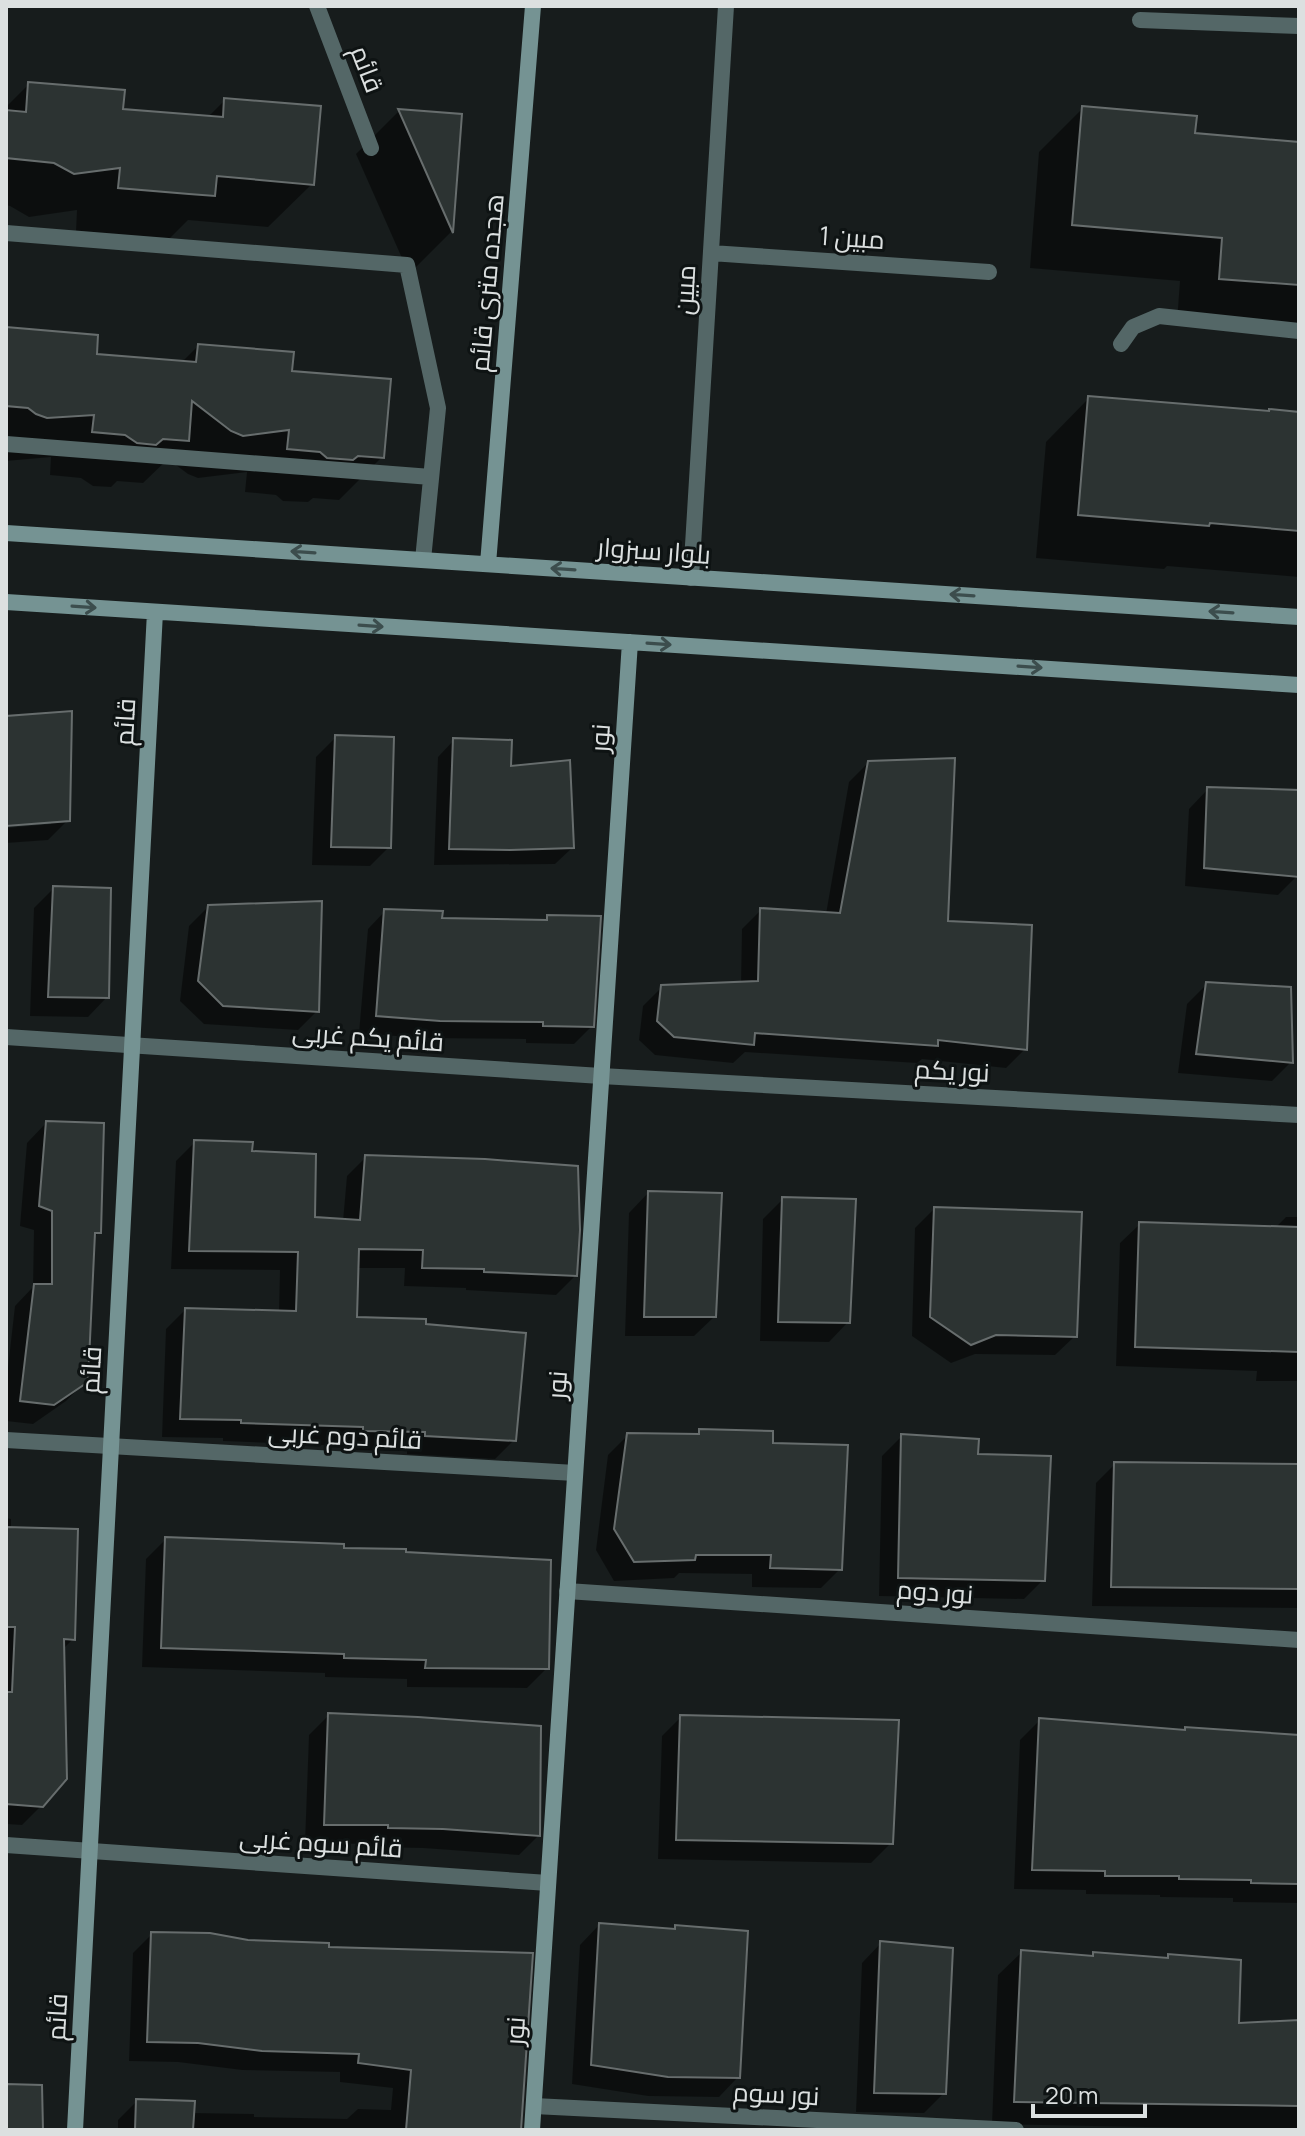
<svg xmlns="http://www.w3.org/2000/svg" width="1305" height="2136" font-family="Manrope,Cairo,sans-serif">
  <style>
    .shadow { fill: #0007 }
    .building { fill: #2c3332; stroke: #676d6d; stroke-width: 2 }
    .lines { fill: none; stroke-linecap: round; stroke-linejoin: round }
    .lane { stroke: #546767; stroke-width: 16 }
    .street { stroke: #546767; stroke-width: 16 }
    .secondary { stroke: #759393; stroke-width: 16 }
    .oneway { stroke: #3c4d4d }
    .labels { text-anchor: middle; stroke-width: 6; stroke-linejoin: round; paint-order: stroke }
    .street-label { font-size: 26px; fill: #dce0e0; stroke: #0e1313 }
  </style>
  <rect width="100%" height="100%" fill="#171c1c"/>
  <path class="shadow" d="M29,84L121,111L207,118L225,100L312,184L268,227L188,220L169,239L76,231L77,210L29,217L10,206L6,205V107Z
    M1083,108L1193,135L1299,144V331L1177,321L1180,281L1030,268L1039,152Z
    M399,111L460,115L451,232L409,274L356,154Z
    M6,329L95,356L181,363L198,346L290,372L382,457L339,500L313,498L308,502L283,501L276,495L245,492L247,472L198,478L188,474L168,459L143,483L117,481L111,487L93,486L81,478L50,475L51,457L6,461Z
    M1089,398L1299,415V577L1167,566L1164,569L1036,558L1046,442Z
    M6,717L68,820L48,840L6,843V828L51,824V820L6,824Z
    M336,737L389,847L370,866L312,865L316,757Z
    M454,740L509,769L572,848L555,864L434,865L438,757Z
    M868,763L946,923L1025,1049L1006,1068L922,1059L917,1063L745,1052L733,1063L655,1055L639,1040L643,1006L662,987L741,984L742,929L761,910L826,914L849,782Z
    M1208,789L1299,792V859L1297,876L1278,895L1185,886L1189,809Z
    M54,888L107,997L88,1017L30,1016L34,908Z
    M208,907L317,1011L298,1030L204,1024L180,1001L189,926Z
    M385,911L440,920L542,922L548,917L592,1026L574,1044L526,1043V1039L420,1038L359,1033L368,929Z
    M1207,984L1291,1062L1272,1081L1178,1073L1187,1004Z
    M46,1123L99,1232L93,1239L86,1381L66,1401L33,1424L6,1421V1385L15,1306L33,1287L34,1230L20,1226L27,1143Z
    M195,1142L250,1153L313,1219L343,1221L347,1176L366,1157L575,1276L556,1295L466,1290V1288L404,1286L405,1268H356L355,1319L514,1440L495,1459L407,1454V1451L345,1450V1446L223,1441V1438L162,1437L166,1329L185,1310L279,1312L280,1270L171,1269L176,1161Z
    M648,1193L714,1317L694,1336H625L629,1213Z
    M783,1199L848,1322L829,1342L760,1341L763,1219Z
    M934,1209L1075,1336L1055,1355L975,1354L951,1363L912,1336L915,1228Z
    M1286,1217H1299V1381H1256L1257,1371L1116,1366L1120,1243L1140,1224L1275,1228Z
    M700,1431L771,1445L840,1569L821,1588L752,1587V1574L679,1573L674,1578L614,1581L596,1550L608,1455L628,1435L695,1436Z
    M902,1436L976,1456L1043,1580L1024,1599L879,1596L882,1456Z
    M1115,1464L1299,1466V1608L1092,1606L1096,1483Z
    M6,1518L11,1519V1529L73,1639L62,1650L41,1806L22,1825L6,1824Z
    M166,1539L342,1550L547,1668L527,1688L407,1687V1679L325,1677V1673L142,1667L146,1559Z
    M329,1715L538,1836L519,1855L423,1848L370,1847V1844L305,1843L309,1735Z
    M681,1717L891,1843L871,1863L658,1859L662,1736Z
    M1040,1720L1183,1732L1299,1737V1903L1233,1902V1898L1160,1897V1895L1086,1894V1890L1014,1889L1020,1740Z
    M599,1925L671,1931L676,1927L738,2077L719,2097L648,2096L572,2084L580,1945Z
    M152,1934L327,1949L519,2130H118V2120L137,2101L192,2113L254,2114V2117L347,2119L358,2109L391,2110L393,2088L340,2082V2072L242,2070L178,2062L129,2061L133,1953Z
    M881,1943L944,2093L924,2113L856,2112L862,1963Z
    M1022,1952L1091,1958L1094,1954L1165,1960L1169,1956L1237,2025L1299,2022V2130L992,2124L998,1975Z"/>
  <path class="building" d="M28,82L125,90L123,109L223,117L224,98L321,106L314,185L217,176L215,196L189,194L118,188L120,168L74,174L54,163L6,158V110L26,112Z
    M1082,106L1197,116L1195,133L1299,142V285L1219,279L1222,238L1072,225Z
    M398,109L462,114L453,233Z
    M6,327L98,335L97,354L196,362L198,344L294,352L292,371L391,379L384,458L358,456L353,460L327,458L320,452L287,449L289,430L243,436L231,431L192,401L189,441L163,439L156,445L137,443L125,435L92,432L94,415L47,418L36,414L28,408L6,406Z
    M1088,396L1269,411V409L1299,412V531L1210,523L1209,526L1078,515Z
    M72,711L70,821L6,826V716Z
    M335,735L394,737L391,848L331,847Z
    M453,738L512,740L511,766L570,760L574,848L510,850L449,849Z
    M955,758L948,921L1032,925L1027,1050L938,1040V1046L755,1033L754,1045L674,1037L657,1021L661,985L758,981L760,908L840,913L868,761Z
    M1207,787L1299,790V877L1204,868Z
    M53,886L111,888L109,998L48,997Z
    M322,901L319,1012L223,1006L198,981L208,905Z
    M384,909L443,911L442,918L547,920V915L601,916L594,1027L543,1026V1022L440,1021L376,1016Z
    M1206,982L1291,987L1293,1063L1196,1054Z
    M46,1121L104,1123L101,1233H95L88,1382L54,1405L20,1401L34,1284H52V1211L39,1206Z
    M194,1140L253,1142L252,1151L316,1154L315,1217L360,1220L365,1155L485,1159L578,1166L580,1230L577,1276L484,1272V1269L422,1268L423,1250L359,1249L357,1317L426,1319V1324L526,1333L516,1441L425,1436V1432L363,1431V1427L241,1423V1420L180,1419L185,1308L296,1311L298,1252L189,1251Z
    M648,1191L722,1193L716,1317H644Z
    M782,1197L856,1199L850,1323L778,1322Z
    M934,1207L1082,1212L1077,1337L996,1335L971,1345L930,1317Z
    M1139,1222L1299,1227V1352L1135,1347Z
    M699,1429L773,1431V1443L848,1445L842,1570L770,1568L771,1555H696L695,1560L634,1562L614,1529L627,1433L699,1434Z
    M901,1434L979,1439L978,1454L1051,1456L1045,1581L898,1578Z
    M1114,1462L1299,1464V1589L1111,1587Z
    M6,1527L78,1529L75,1640L64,1639L67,1779L43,1807L6,1804V1692H12L15,1627H6Z
    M165,1537L344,1544V1548L406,1549V1552L551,1560L549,1669L425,1668L426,1660L344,1658V1654L161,1648Z
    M328,1713L418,1717L541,1726L540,1836L443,1829L388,1828V1825H324Z
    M680,1715L899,1720L893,1844L676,1840Z
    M1039,1718L1185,1730V1727L1299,1735V1884L1251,1883V1880L1179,1879V1876H1105V1871L1032,1870Z
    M599,1923L675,1929V1925L748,1931L740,2078L668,2077L591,2065Z
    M151,1932L210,1933L248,1940L329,1943V1947L533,1953L521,2130H406L411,2070L358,2063L359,2054L262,2051L198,2043L147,2042Z
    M880,1941L953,1948L946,2094L874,2093Z
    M1021,1950L1093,1956V1952L1168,1958V1954L1241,1960L1239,2023L1299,2020V2106L1014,2102Z
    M6,2084L42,2085L43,2130H6Z
    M136,2099L195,2101L193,2130H135Z"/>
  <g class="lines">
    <path class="lane" d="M1140,20L1299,26
      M1121,344L1133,327L1159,316L1299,331"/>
    <path class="street" d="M317,6L371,148
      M6,233L407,265L438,408L423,560
      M711,253L989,272
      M6,444L431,477
      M691,578L726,6
      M6,1037L601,1076L1299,1115
      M6,1440L575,1473
      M567,1591L1299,1640
      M6,1845L548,1883
      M534,2106L1016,2130"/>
    <path class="secondary" d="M6,533L1299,617
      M488,564L533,6
      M6,602L1299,685
      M75,2130L155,612
      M532,2130L630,642"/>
  </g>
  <defs><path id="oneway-shaft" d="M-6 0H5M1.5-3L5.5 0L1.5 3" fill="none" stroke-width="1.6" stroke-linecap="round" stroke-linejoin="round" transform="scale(2)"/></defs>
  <g class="oneway">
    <use href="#oneway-shaft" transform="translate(303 552) rotate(-176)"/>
    <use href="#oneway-shaft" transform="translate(563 569) rotate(-176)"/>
    <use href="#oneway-shaft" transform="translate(962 595) rotate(-176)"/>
    <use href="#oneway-shaft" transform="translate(84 607) rotate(4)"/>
    <use href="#oneway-shaft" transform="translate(1221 612) rotate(-176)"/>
    <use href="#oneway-shaft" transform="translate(371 626) rotate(4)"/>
    <use href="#oneway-shaft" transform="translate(659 644) rotate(4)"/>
    <use href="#oneway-shaft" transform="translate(1030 667) rotate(4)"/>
  </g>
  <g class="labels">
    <g class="street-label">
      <text transform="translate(367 69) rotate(69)" y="9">قائم</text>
      <text transform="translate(852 238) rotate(4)" y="9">مبین 1</text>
      <text transform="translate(487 283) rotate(-85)" y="9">هجده متری قائم</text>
      <text transform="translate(685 290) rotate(-87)" y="9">مبین</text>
      <text transform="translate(654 551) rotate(4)" y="9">بلوار سبزوار</text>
      <text transform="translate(125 722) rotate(-87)" y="9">قائم</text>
      <text transform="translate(600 738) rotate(-86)" y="9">نور</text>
      <text transform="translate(368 1037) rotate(4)" y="9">قائم یکم غربی</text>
      <text transform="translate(952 1071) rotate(3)" y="9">نور یکم</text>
      <text transform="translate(91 1370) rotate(-87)" y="9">قائم</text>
      <text transform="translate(557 1385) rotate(-86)" y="9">نور</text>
      <text transform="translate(345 1436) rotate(3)" y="9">قائم دوم غربی</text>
      <text transform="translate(935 1592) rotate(4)" y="9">نور دوم</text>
      <text transform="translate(321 1843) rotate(4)" y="9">قائم سوم غربی</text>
      <text transform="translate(57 2017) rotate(-87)" y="9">قائم</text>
      <text transform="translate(515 2031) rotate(-86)" y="9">نور</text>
      <text transform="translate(776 2094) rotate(3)" y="9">نور سوم</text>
    </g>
  </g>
  <rect width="1305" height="2136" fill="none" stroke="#dce0e0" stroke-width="16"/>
  <path d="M1033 2104v12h112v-12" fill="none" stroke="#dce0e0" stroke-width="4"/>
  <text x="1045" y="2104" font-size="24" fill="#dce0e0" stroke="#0e1313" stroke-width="6" paint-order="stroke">20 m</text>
</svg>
